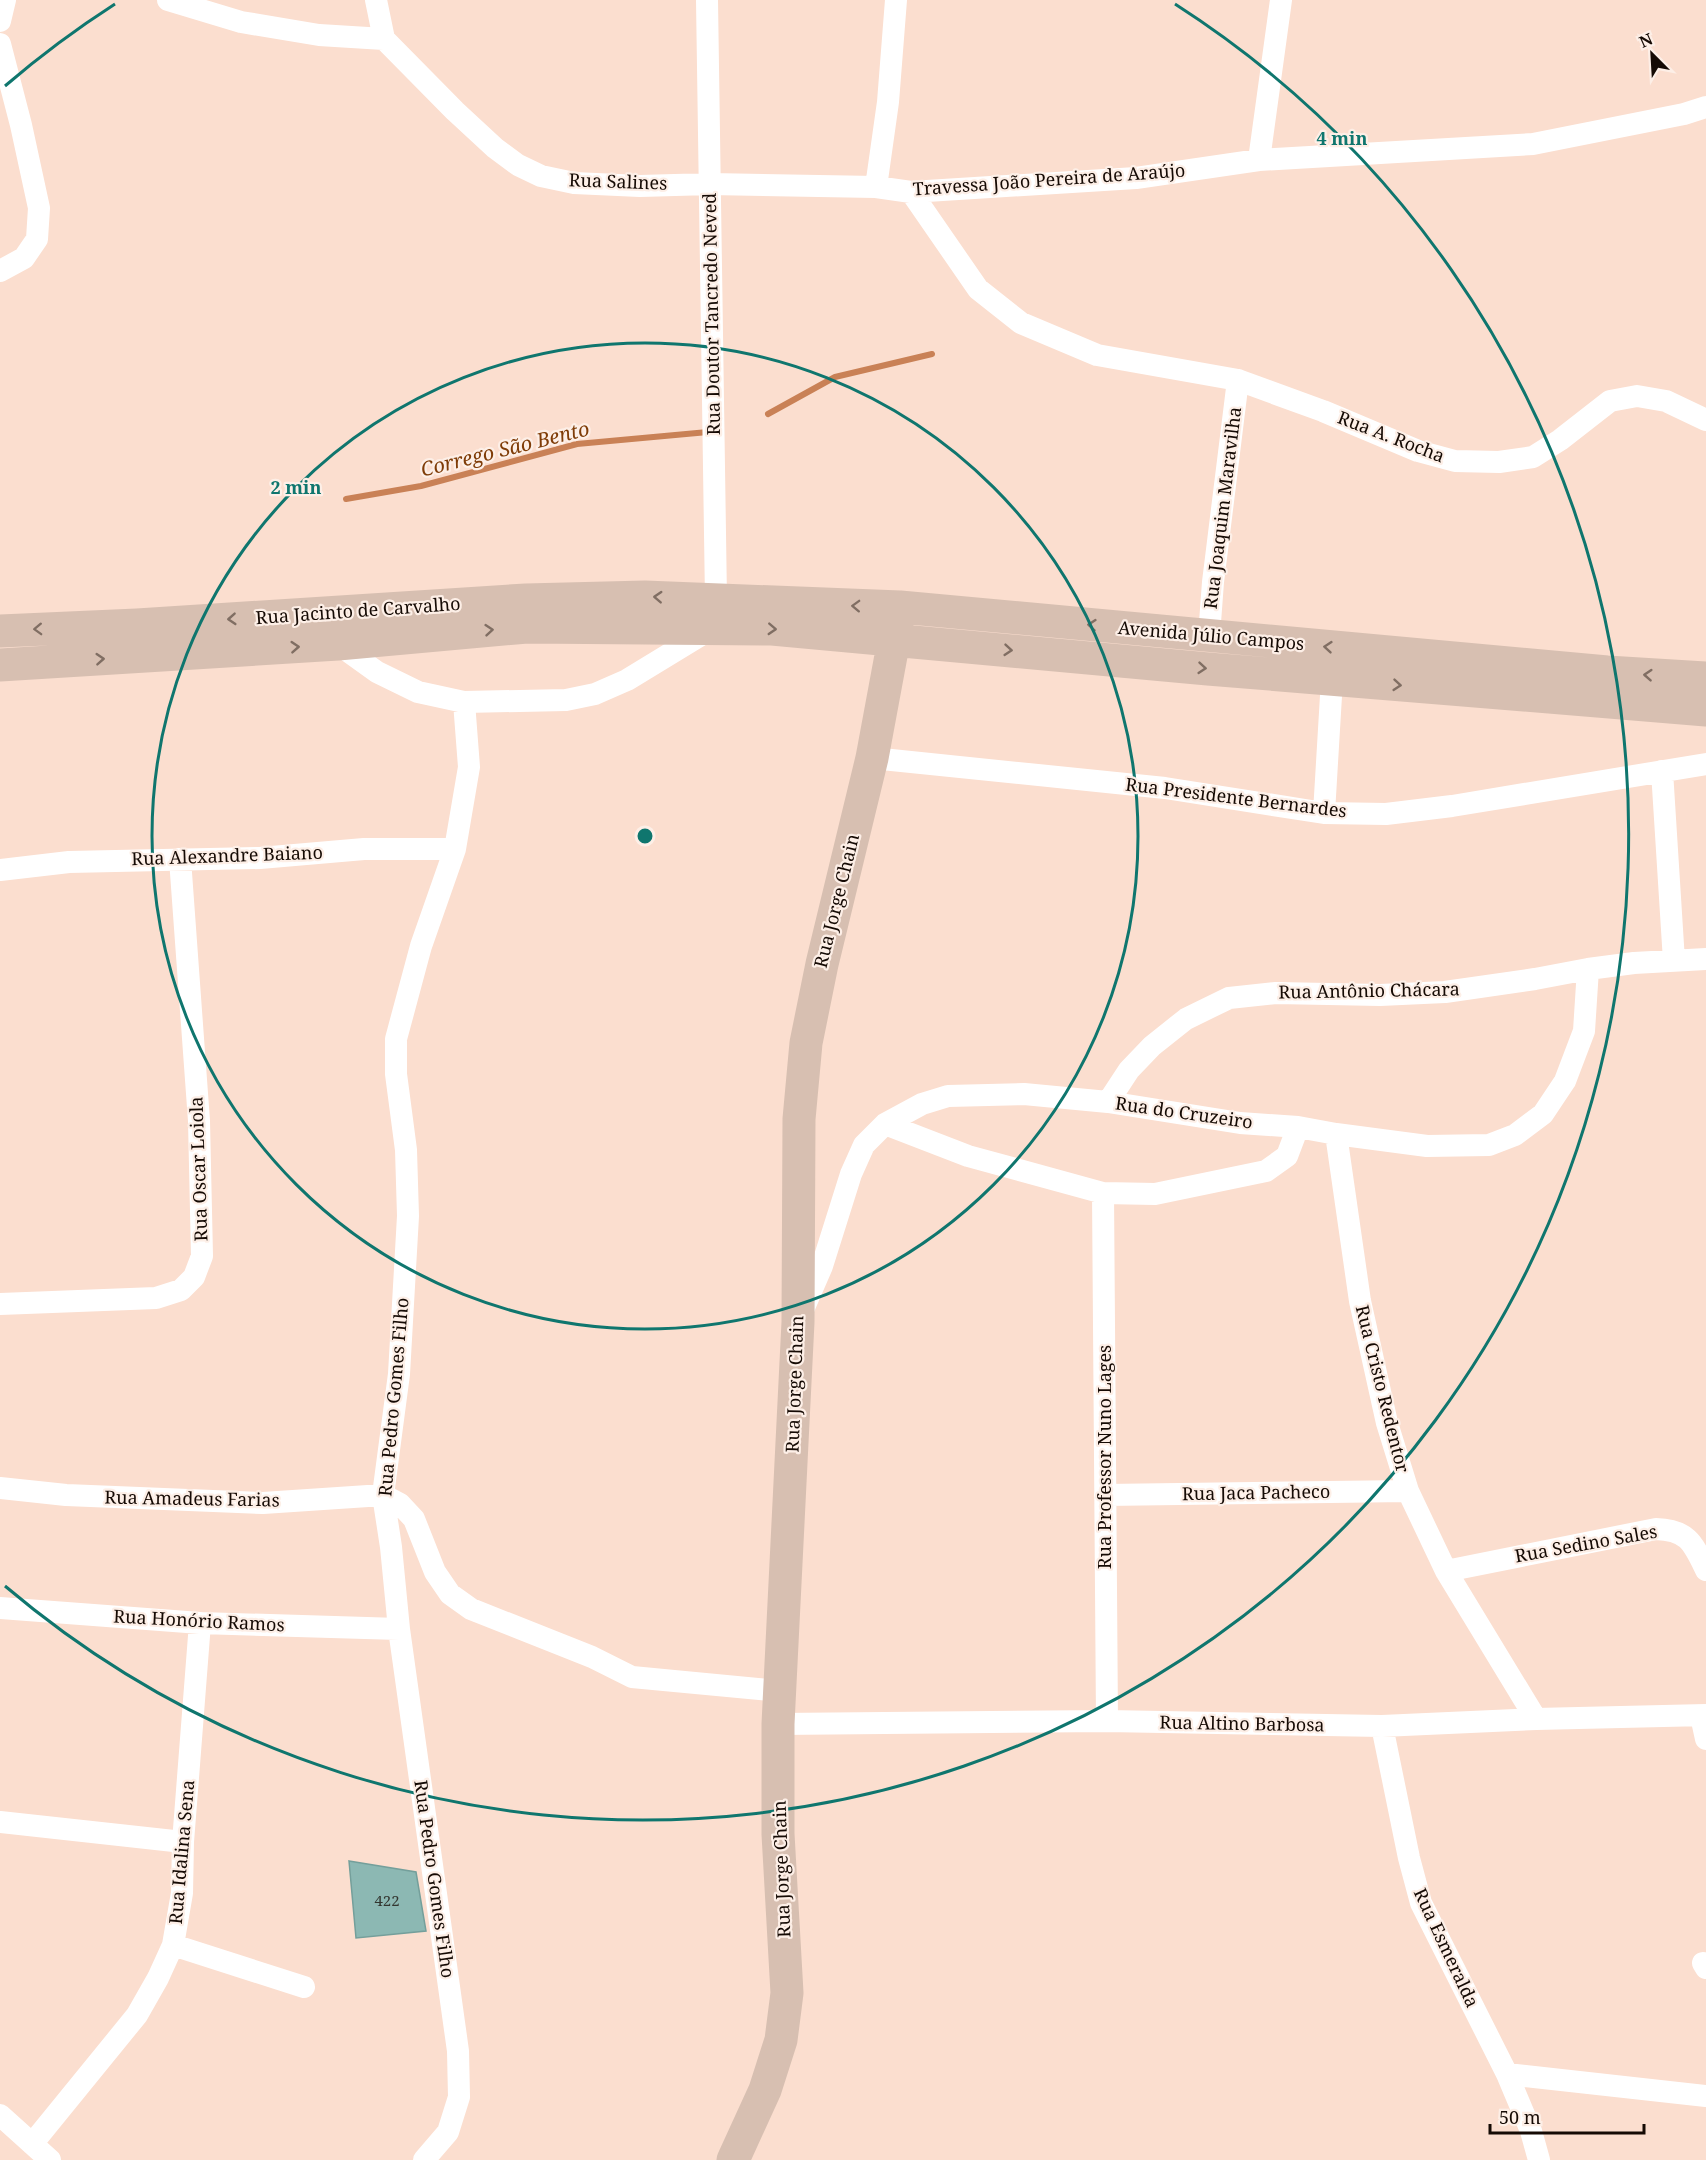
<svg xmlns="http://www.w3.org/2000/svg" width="1706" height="2160" font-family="'Noto Serif',serif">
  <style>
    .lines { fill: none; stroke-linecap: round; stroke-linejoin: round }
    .stream { stroke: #c98156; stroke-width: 6 }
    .building { fill: #8cb8b3; stroke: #749f9b; stroke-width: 1.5 }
    .street { stroke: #fff; stroke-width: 22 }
    .secondary { stroke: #d7bfb1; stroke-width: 33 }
    .oneway { stroke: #806e63 }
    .ring { fill: none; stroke: #0f766e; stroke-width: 3 }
    .labels { text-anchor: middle; stroke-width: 4.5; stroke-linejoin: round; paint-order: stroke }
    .number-label { font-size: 15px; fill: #333630 }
    .street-label { font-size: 18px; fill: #150a04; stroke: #fdefe7 }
    .water-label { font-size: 20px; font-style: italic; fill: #7f3c07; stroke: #fdefe7 }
    .centre { fill: #0f766e; stroke: #fdefe7; stroke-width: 3 }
    .ring-label { font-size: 18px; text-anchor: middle; font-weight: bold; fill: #0f766e; stroke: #fdefe7; stroke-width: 4.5; stroke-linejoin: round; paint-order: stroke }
  </style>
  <rect width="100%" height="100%" fill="#fbdecf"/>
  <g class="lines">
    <path class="stream" d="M768,414L835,377L932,354
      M346,499L421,486L577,444L708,432"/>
  </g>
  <path class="building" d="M349,1861L416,1872L426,1931L356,1938Z"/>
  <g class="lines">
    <path class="street" d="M168,0L241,22L319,35L384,39
      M376,0L384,39L455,111L495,148L518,165L541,176L574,183L640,186L710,184L876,187L911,192L1136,178L1259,160L1533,144L1684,114L1706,107
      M0,21L5,0
      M0,44L21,125L39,208L37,239L24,258L0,271
      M1259,160L1281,0
      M876,187L888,102L896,0
      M911,192L978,289L1021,323L1097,355L1238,380L1323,411L1418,451L1455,461L1499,462L1533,457L1560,440L1610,401L1637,396L1666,401L1706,420
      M1209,636L1213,582L1238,380
      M338,644L377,672L418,692L464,702L566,700L595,694L627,680L714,627L716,600L707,0
      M872,758L1165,788L1324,813L1386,814L1452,806L1706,764
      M1662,771L1674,961
      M1324,813L1332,679
      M0,870L69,862L260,858L364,849H455
      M1108,1102L1129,1070L1152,1046L1186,1019L1229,998L1276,993L1380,995L1445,992L1535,979L1588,969L1634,963L1706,959
      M885,1124L968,1156L1103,1193L1155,1194L1266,1171L1287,1156L1298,1127
      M1336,1134L1360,1301L1387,1423L1408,1491L1446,1571L1536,1719
      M1103,1193L1107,1721
      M0,1304L156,1298L181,1290L194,1277L202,1256L199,1121L180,859
      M802,1312L822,1266L851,1174L864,1145L885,1124L922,1104L948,1096L1024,1094L1108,1102L1240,1123L1298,1127L1336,1134L1427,1146L1489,1145L1515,1135L1543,1114L1565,1081L1584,1031L1588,969
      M0,1488L66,1495L263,1503L383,1495L400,1504L414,1519L435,1572L450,1594L471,1609L592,1657L632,1677L780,1691
      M1105,1495L1408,1491
      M1446,1571L1656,1529C1688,1530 1693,1543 1706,1570
      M0,1608L200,1623L399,1629
      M1701,1716L1706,1739
      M778,1724L1107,1721L1382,1726L1536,1719L1706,1715
      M1382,1726L1409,1858L1421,1903L1507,2074L1531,2131L1539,2160
      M0,1822L183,1842
      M173,1945L304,1987
      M1703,1963L1706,1968
      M1507,2074L1706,2096
      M0,2115L50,2160
      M32,2144L137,2015L158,1978L173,1945L182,1893L183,1842L200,1623
      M424,2160L448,2132L459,2097L458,2051L399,1629L391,1547L383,1495L399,1374L408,1216L406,1150L396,1074V1039L421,946L455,849L469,767L464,702"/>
    <path class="secondary" d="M0,631L137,625L526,600L645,597L900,607L1607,672L1706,678
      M0,665L338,644L527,627L772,629L1208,669L1706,710
      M733,2160L765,2090L781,2040L787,1993L778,1834V1724L798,1322L799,1119L806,1043L822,964L872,758L898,618"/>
  </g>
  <defs><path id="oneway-chevron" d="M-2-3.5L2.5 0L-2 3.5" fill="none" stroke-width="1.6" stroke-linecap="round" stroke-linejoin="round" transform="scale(1.5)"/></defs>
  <g class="oneway">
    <use href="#oneway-chevron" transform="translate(658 597) rotate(-177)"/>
    <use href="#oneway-chevron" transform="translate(856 606) rotate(-178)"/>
    <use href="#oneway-chevron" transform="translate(232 619) rotate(176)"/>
    <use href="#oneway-chevron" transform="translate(1092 625) rotate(-175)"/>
    <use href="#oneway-chevron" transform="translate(38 629) rotate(178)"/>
    <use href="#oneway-chevron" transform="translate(772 629) rotate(3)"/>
    <use href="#oneway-chevron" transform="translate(489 630) rotate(-5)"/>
    <use href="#oneway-chevron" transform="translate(295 647) rotate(-4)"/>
    <use href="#oneway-chevron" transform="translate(1328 647) rotate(-175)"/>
    <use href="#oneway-chevron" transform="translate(1008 650) rotate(5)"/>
    <use href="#oneway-chevron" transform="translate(100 659) rotate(-4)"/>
    <use href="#oneway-chevron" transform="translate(1202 668) rotate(5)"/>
    <use href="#oneway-chevron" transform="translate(1648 675) rotate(-176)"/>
    <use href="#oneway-chevron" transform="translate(1397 685) rotate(5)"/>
  </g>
  <g class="ring">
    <circle cx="645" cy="836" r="493"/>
    <path d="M5 86A986 986 0 0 1 115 4M1175 4A986 986 0 1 1 5 1586"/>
  </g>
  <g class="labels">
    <g class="number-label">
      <text x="387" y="1906">422</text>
    </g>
    <g class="street-label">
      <text transform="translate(1049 180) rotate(-4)" y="6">Travessa João Pereira de Araújo</text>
      <text transform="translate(618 182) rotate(2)" y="6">Rua Salines</text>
      <text transform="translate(712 314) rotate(-91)" y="6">Rua Doutor Tancredo Neved</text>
      <text transform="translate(1391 437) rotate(21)" y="6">Rua A. Rocha</text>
      <text transform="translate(1223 508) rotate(-83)" y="6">Rua Joaquim Maravilha</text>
      <text transform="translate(358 611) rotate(-4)" y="6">Rua Jacinto de Carvalho</text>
      <text transform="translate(1211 636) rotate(5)" y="6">Avenida Júlio Campos</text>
      <text transform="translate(1236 798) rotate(7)" y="6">Rua Presidente Bernardes</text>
      <text transform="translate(227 856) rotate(-2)" y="6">Rua Alexandre Baiano</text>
      <text transform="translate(837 901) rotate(-76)" y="6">Rua Jorge Chain</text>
      <text transform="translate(1369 991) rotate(-1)" y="6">Rua Antônio Chácara</text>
      <text transform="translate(1184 1113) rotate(8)" y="6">Rua do Cruzeiro</text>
      <text transform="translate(199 1169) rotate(-92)" y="6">Rua Oscar Loiola</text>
      <text transform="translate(795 1384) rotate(-88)" y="6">Rua Jorge Chain</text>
      <text transform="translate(1382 1389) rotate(76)" y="6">Rua Cristo Redentor</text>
      <text transform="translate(394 1397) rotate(-85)" y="6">Rua Pedro Gomes Filho</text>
      <text transform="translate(1105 1457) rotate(-90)" y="6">Rua Professor Nuno Lages</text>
      <text transform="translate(1256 1493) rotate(-1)" y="6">Rua Jaca Pacheco</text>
      <text transform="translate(192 1499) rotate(1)" y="6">Rua Amadeus Farias</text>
      <text transform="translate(1586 1544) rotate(-10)" y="6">Rua Sedino Sales</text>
      <text transform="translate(199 1621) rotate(3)" y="6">Rua Honório Ramos</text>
      <text transform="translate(1242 1724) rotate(1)" y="6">Rua Altino Barbosa</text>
      <text transform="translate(182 1852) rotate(-85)" y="6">Rua Idalina Sena</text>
      <text transform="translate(782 1869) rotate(-92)" y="6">Rua Jorge Chain</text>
      <text transform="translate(434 1879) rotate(82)" y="6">Rua Pedro Gomes Filho</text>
      <text transform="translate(1446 1948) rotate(65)" y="6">Rua Esmeralda</text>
    </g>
    <g class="water-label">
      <text transform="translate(505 449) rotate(-14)" y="7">Corrego São Bento</text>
    </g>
  </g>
  <circle cx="645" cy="836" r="9" class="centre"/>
  <g class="ring-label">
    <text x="1342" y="145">4 min</text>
    <text x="296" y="494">2 min</text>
  </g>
  <g transform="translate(1652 54) rotate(336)" stroke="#fdefe7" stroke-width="4.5" paint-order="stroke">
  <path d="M0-4.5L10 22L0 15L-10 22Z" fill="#150a04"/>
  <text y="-9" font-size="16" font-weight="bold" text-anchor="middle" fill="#150a04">N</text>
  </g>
  <path d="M1490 2124v9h154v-9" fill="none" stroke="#150a04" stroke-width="3"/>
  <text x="1499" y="2124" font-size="18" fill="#150a04" stroke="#fdefe7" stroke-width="4.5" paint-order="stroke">50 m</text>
</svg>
